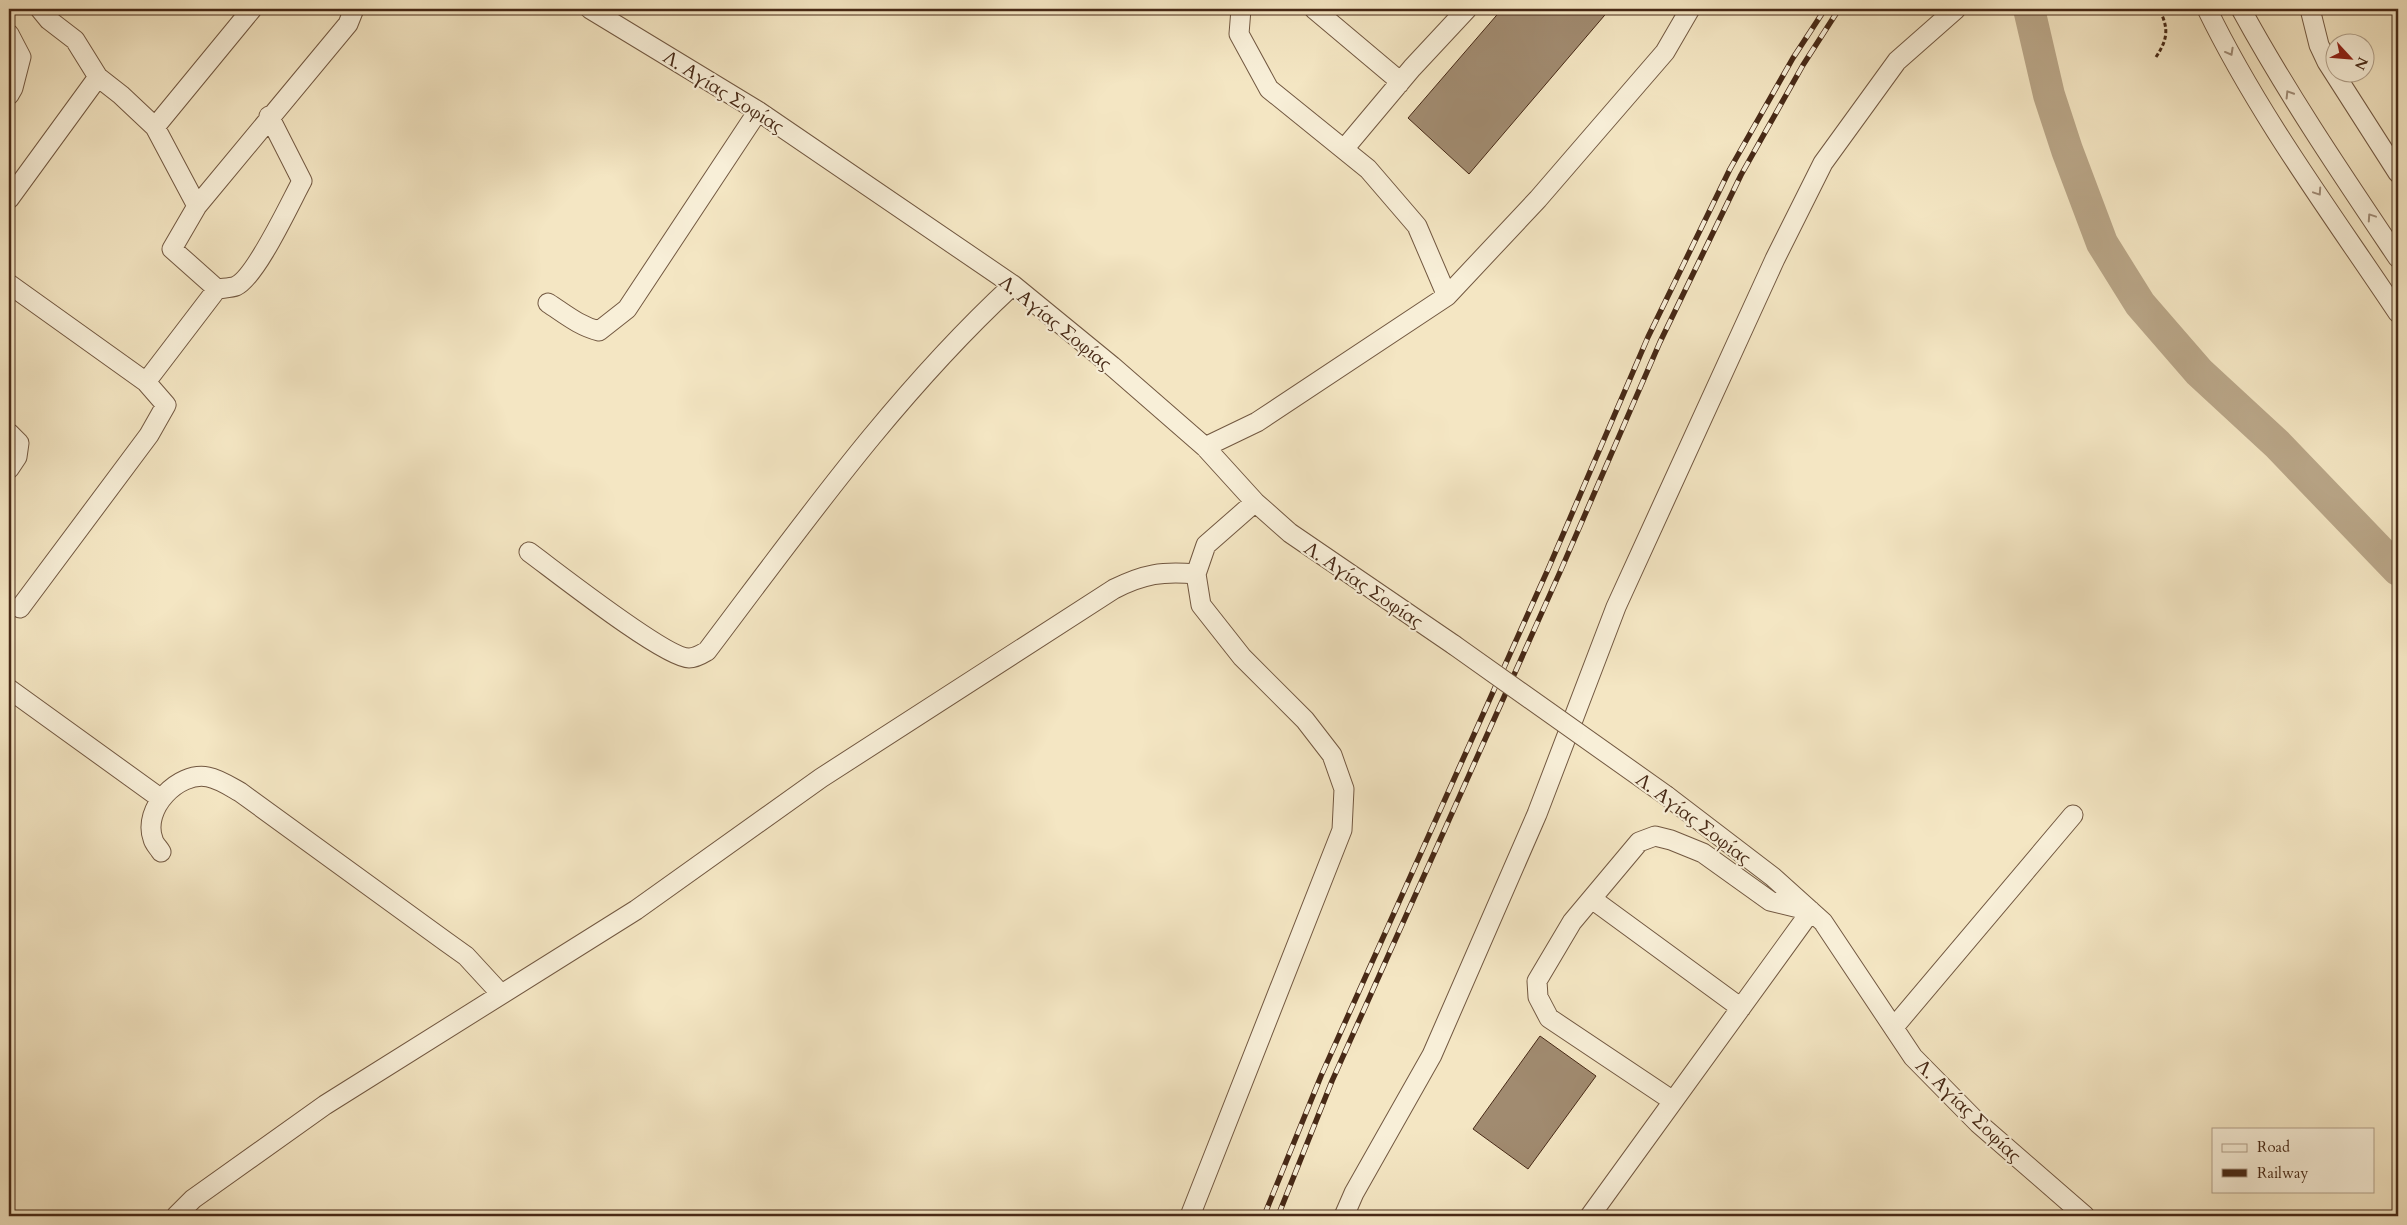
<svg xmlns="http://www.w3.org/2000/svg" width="2407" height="1225" font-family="Cardo,serif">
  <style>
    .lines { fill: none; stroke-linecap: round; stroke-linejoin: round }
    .river { stroke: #b9a688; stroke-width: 32 }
    .building { fill: #a18b70; stroke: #472916 }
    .minor-casing { stroke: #725841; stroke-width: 21 }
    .path { stroke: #472916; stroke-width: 3; stroke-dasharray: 4 2.5; stroke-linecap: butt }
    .minor { stroke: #f8efd8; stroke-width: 19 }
    .rail-casing { stroke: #472916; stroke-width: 5.5 }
    .rail { stroke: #f8efd8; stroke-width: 4; stroke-dasharray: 11; stroke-linecap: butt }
    .minor-bridge-casing { stroke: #725841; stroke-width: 21; stroke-linecap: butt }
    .minor-bridge { stroke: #f8efd8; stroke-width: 19 }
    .oneway { stroke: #a08c77 }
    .labels { text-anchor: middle; stroke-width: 4.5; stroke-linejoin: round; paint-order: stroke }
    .street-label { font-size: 19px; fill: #472916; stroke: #f8efd8 }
  </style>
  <rect width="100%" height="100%" fill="#f4e6c3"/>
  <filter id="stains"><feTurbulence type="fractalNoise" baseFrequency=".004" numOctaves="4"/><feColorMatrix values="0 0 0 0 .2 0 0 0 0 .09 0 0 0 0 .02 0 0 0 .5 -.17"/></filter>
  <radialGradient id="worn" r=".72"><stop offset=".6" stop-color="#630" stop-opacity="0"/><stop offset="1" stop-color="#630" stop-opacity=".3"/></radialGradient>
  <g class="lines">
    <path class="river" d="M2029,9L2049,95L2067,150L2102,243L2140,304L2199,372L2277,444L2398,570"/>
  </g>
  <path class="building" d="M1502,9H1610L1469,174L1408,118Z
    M1540,1036L1596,1076L1528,1169L1473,1129Z"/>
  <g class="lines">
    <g class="minor-casing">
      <path id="minor" d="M40,9L49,20L75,40L98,77L121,95L155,127L197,206
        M590,9L758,111L1013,285L1112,366L1205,447L1255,502L1290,533L1454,645
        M1241,9L1239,34L1269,89L1368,169L1417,226L1447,296
        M1314,9L1396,78L1399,84
        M2207,9C2259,116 2332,214 2398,313
        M2241,9C2288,95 2343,176 2398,258
        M2310,9L2319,45L2327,62L2398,173
        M9,34L21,57L13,88L9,95
        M155,127L252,9
        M1344,149L1412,68L1467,9
        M9,199L98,77
        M9,284L146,382L166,405L149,435L20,608
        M217,289L172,249L197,206L348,24L354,9
        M548,303C565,314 579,326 599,331L627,309L758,111
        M146,382L217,289C223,288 231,288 236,286C256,277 290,203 302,181L269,116
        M9,433L19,443L17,457L9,469
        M1205,447L1257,422L1447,296L1538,199L1665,52L1690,9
        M529,552C555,571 665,658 689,658C696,658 702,654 707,651C803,524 895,394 1013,285
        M9,689L160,798
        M1667,796L1773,877L1823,922L1913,1057L1978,1123L2085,1216
        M161,852C159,848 154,844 153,839C142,809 178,771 208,777C219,779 231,787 240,792L445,941L466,956L501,994
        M1592,899L1741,1008
        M1894,1027L2073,815
        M176,1216L193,1199L325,1105L636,910L821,778L1114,589C1144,574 1162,571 1196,574
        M1190,1216L1342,830L1344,789L1332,755L1305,720L1242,657L1201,605L1196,574L1206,545L1255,502
        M1344,1216L1354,1193L1432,1055L1537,814L1616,607L1775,259L1823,163L1897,61L1956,9
        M1590,1216L1811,911L1770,901L1703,853L1671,840L1655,836L1639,842L1572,922L1537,981L1538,997L1549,1018L1673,1101"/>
    </g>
    <path class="path" d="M2156,57C2168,39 2169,28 2159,9"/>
    <use href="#minor" class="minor"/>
    <g class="rail-casing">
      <path id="rail" d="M1264,1216L1321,1076L1549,567L1648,337L1730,169L1793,58L1825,9
        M1278,1216L1332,1081L1560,572L1660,342L1741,175L1803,65L1839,9"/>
    </g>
    <use href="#rail" class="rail"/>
    <g class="minor-bridge-casing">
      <path id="minor-bridge" d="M1454,645L1667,796"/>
    </g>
    <use href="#minor-bridge" class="minor-bridge"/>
  </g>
  <defs><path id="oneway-chevron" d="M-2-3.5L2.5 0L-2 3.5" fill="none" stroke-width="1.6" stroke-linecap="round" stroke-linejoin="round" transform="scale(1.25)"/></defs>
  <g class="oneway">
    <use href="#oneway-chevron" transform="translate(2230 52) rotate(61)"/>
    <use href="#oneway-chevron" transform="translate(2289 94) rotate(-122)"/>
    <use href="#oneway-chevron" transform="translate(2318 192) rotate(56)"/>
    <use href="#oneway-chevron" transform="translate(2371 217) rotate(-124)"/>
  </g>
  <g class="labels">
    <g class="street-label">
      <text transform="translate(724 91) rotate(32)" y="7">Λ. Αγίας Σοφίας</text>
      <text transform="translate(1056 322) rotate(39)" y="7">Λ. Αγίας Σοφίας</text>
      <text transform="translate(1364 584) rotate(34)" y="7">Λ. Αγίας Σοφίας</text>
      <text transform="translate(1694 818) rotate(37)" y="7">Λ. Αγίας Σοφίας</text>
      <text transform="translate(1969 1110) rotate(44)" y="7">Λ. Αγίας Σοφίας</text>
    </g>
  </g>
  <rect width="2407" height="1225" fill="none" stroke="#f4e6c3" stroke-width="30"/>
  <rect x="10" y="10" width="2387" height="1205" fill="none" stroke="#472916" stroke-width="2.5"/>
  <rect x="15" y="15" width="2377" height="1195" fill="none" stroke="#472916"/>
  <rect x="2212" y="1128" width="162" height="65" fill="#f8efd8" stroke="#b1a08a"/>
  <rect x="2222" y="1144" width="25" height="8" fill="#f8efd8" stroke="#b1a08a"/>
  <text x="2257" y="1152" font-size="15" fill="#472916">Road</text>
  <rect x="2222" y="1169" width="25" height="8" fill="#472916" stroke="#b1a08a"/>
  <text x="2257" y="1178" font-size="15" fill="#472916">Railway</text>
  <g transform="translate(2350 58) rotate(116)"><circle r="24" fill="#f8efd8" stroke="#b1a08a"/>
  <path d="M0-4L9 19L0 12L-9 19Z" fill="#8f2418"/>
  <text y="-8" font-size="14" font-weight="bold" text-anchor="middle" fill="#472916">N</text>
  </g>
  <rect width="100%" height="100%" filter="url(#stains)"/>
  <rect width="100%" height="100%" fill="url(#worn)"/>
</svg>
